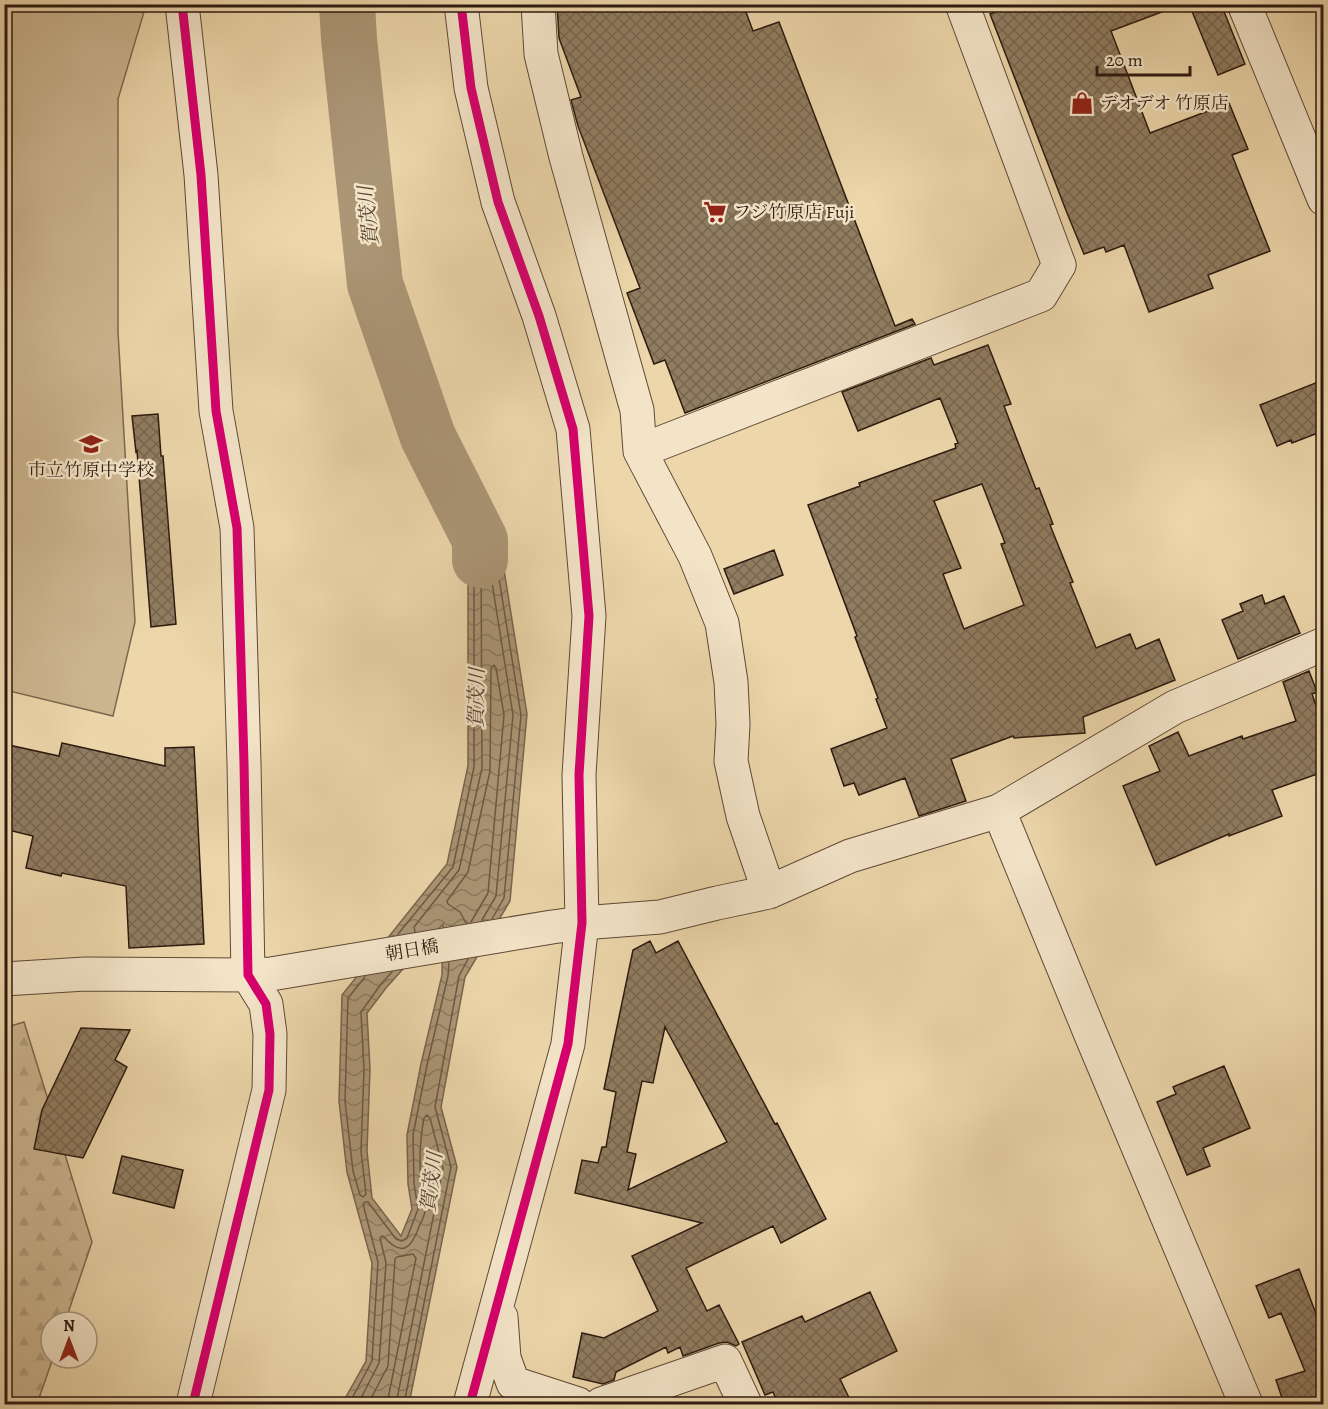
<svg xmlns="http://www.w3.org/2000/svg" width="1328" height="1409" font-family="Alegreya,'Noto Serif JP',serif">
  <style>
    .forest { fill: url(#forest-firs); stroke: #7c6850; stroke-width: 1.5 }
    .garden { fill: #ccb690; stroke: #7c6850; stroke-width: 1.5 }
    .water { fill: url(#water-waves); stroke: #79644d; stroke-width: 1.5; fill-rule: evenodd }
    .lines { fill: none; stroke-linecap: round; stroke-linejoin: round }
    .shore { stroke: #6c5843; stroke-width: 1.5 }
    .river { stroke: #ab9676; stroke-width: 56 }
    .building { fill: url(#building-cross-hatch); stroke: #2d1a10; stroke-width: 1.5; fill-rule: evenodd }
    .minor-casing { stroke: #5d4936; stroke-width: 35 }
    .tertiary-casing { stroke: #5d4936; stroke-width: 35 }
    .minor { stroke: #f3e4c8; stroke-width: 33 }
    .tertiary { stroke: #f3e4c8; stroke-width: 33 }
    .cycleway-casing { stroke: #f3e4c8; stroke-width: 13 }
    .cycleway { stroke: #d6006c; stroke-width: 9 }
    .labels { text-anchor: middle; stroke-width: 5; stroke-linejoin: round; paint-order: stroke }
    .poi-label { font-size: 18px; fill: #2d1a10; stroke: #f3e4c8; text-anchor: start }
    .street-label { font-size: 18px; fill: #2d1a10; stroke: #f3e4c8 }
    .water-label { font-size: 20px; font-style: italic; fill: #594534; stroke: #f3e4c8 }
  </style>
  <defs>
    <pattern id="forest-firs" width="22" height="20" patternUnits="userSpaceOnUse" patternTransform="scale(1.5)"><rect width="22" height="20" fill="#ccb690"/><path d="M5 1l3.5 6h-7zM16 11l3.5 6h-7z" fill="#b09c7b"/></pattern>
    <pattern id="water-waves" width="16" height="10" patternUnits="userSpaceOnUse" patternTransform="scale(1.5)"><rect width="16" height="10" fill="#ab9676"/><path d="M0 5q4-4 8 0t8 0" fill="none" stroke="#8c7a5f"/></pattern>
    <pattern id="building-cross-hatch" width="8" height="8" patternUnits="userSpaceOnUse" patternTransform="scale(1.5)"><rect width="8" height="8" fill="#907c60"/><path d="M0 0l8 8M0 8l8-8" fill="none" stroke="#76654e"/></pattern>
  </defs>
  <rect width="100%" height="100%" fill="#ecd6aa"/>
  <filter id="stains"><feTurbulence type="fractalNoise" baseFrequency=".00333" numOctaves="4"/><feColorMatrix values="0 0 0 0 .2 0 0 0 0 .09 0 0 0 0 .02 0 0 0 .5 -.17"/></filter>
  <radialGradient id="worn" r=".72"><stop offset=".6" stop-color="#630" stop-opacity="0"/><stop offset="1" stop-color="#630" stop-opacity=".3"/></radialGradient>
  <path class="forest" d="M24,1022L92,1242L65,1322H51V1358H53L37,1404H5L4,1028Z"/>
  <path class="garden" d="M5,4L144,5V12L118,99V332L135,622L113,716L5,690Z"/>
  <path class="water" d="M454,488L498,532L527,714L510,901L465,977L441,1107L457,1167L409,1404H342L366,1361L372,1263L347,1172L339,1101L342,995L447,864L468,766V542ZM443,924L442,975L421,1064L407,1135L408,1184L412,1209L401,1236L372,1198L367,1151L370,1069L367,1013L386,988Z"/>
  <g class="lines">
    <path class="shore" d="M466,923L460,912L448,904L447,901L468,872L490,771L491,668L494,665L496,668L504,715L488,893L471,922
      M415,932L414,927L459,870L482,768L481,552L484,549L487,551L513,715L496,896L482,920
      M398,934L453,867L474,767V542L468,518L471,515L492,535L521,715L504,898L492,919
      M365,977L348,998L345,1101L353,1171L360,1195L363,1197L366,1194L361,1151L364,1070L361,1012L381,984L392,972
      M349,1404L372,1361L378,1262L363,1204L365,1202H368L396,1239L402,1241L407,1238L418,1209L414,1183L413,1135L427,1065L448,976L449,963
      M358,1404L379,1363L386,1263L380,1238L382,1236L384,1237C402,1257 411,1249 419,1227C421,1222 425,1216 425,1210C426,1201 422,1191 421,1182C419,1161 420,1139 424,1118L427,1115L430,1118L443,1168L396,1404
      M368,1404L388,1366L395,1259L397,1257L413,1254L416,1258L387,1404
      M404,1404L451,1167L435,1107L459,976L468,959"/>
    <path class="river" d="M347,4L349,39L375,284L428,437L480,540V560"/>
  </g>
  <path class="building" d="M557,4H743L753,31L779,22L895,326L912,319L915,324L685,413L665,360L654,364L627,293L640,288L578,126L571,100L581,97L559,38Z
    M1015,4H1174L1175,7L1111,31L1150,133L1229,103L1248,149L1232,155L1270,251L1208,275L1213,288L1149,312L1124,245L1106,252L1104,247L1084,254L1067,213L990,14Z
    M1189,4H1221L1245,64L1218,75Z
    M988,345L1011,404L1004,406L1036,489L1039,488L1053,524L1050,525L1073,582L1070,583L1096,648L1130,634L1136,649L1159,639L1175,680L1083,717L1085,733L1014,738L1013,736L951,759L966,801L919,816L905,778L859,795L854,783L844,786L831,749L887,728L876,699L878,698L855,637L857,636L808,505L860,486L859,483L956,448L955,444L958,443L940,398L858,431L842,392L931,358L934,365ZM982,484L1005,543L1001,544L1024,605L964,629L943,574L961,568L934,501Z
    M1323,380V431L1292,443L1291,440L1277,446L1260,405Z
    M158,414L161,456H163L176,624L151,627L137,451L136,452L132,416Z
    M774,550L783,575L734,594L724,569Z
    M1262,595L1265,604L1284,596L1300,633L1238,659L1222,620L1243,611L1240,604Z
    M1309,671L1317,692L1312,694L1323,725V772L1272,790L1282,816L1229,836V834L1156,865L1123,786L1160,771L1149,746L1178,732L1189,756L1242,736L1243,739L1296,721L1283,682Z
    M62,743L165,766V748L194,747L204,944L129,948L126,886L62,873L61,876L26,868L33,836L4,829V744L59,756Z
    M650,941L656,953L678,941L775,1124L777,1123L826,1219L781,1243L773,1226L686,1268L707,1311L719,1305L739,1344L736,1346L727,1342L719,1343L683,1356L680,1347L668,1353L666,1347L616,1372L614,1380L603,1384L573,1377L582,1333L604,1338L658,1311L632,1256L702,1223L575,1193L582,1160L598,1163L602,1147H606L616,1092L604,1089L633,950ZM665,1027L727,1142L628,1190L636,1154L627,1152L642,1081L653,1083Z
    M81,1028L130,1030L115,1060L127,1067L83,1158L34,1149L42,1110Z
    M1224,1066L1250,1128L1203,1148L1210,1166L1187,1175L1157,1102L1176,1094L1173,1087Z
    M122,1156L183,1170L174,1208L113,1193Z
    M1299,1269L1318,1319L1323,1317V1404H1284L1276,1380L1305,1371L1281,1313L1269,1318L1256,1286Z
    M870,1292L897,1351L840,1379L852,1404H778L773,1392L765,1395L742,1342L802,1316L805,1322Z"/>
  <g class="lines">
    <g class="minor-casing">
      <path id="minor" d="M182,4L201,175L216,411L237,528L244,763L248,975L266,1004L270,1034L269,1090L193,1404
        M461,4L471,88L498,202L539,316L573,429L589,616L579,775L582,923L568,1044L470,1404
        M538,4L541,54L566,157L637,410L640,451L695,556L722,623L731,682L733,724L731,761L743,816L769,892
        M1244,4L1324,199
        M640,451L1041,295L1059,265
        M4,979L85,974L248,975L271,974L552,927L582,923L660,917L717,903L769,892L850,856L999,811L1175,707L1324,644
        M501,1317L504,1358L513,1383L578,1404
        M601,1404L725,1361L745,1404"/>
    </g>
    <g class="tertiary-casing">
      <path id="tertiary" d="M962,4L1059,265
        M999,811L1091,1035L1246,1404"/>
    </g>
    <use href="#minor" class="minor"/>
    <use href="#tertiary" class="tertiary"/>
    <g class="cycleway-casing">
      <path id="cycleway" d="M182,4L201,175L216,411L237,528L244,763L248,975L266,1004L270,1034L269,1090L193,1404
        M461,4L471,88L498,202L539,316L573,429L589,616L579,775L582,923L568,1044L470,1404"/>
    </g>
    <use href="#cycleway" class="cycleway"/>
  </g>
  <defs>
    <g id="shop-bare" transform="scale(1.8)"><path d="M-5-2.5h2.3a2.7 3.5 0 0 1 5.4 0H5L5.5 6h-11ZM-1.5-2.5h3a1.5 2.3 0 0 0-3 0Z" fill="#8f2418" stroke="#f3e4c8" stroke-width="2.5" paint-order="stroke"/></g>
    <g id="supermarket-bare" transform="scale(1.8)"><path d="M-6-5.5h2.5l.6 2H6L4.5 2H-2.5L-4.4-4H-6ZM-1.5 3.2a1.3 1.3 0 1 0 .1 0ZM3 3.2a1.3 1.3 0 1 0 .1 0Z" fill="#8f2418" stroke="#f3e4c8" stroke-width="2.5" paint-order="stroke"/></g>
    <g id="school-bare" transform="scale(1.8)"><path d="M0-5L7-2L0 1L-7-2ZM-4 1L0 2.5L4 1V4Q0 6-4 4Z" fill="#8f2418" stroke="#f3e4c8" stroke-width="2.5" paint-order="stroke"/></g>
  </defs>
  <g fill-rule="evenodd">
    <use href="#shop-bare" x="1082" y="103"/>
    <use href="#supermarket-bare" x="715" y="212"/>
    <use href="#school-bare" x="91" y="444"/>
  </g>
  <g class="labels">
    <g class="poi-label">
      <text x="1100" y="109">デオデオ 竹原店</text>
      <text x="733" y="218">フジ竹原店 Fuji</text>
      <text x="91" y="476" text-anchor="middle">市立竹原中学校</text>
    </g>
    <g class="street-label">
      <text transform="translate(412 950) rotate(-9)" y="6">朝日橋</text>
    </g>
    <g class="water-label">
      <text transform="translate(368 216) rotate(-96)" y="7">賀茂川</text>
      <text transform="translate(476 698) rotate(-89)" y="7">賀茂川</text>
      <text transform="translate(431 1182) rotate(-83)" y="7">賀茂川</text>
    </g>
  </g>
  <rect width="1328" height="1409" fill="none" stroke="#ecd6aa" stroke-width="24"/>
  <rect x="6" y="6" width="1316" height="1397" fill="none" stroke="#2d1a10" stroke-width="3"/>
  <rect x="12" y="12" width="1304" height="1385" fill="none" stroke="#2d1a10" stroke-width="1.5"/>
  <g transform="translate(69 1340)"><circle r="28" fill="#f3e4c8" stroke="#a4937e" stroke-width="1.5"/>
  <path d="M0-4.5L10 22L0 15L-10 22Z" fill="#8f2418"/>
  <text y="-9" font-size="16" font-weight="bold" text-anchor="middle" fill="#2d1a10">N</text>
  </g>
  <path d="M1097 66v9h93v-9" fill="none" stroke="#2d1a10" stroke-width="3"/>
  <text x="1106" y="66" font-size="18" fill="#2d1a10" stroke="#f3e4c8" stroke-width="4.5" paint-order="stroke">20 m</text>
  <rect width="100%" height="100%" filter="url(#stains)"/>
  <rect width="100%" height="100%" fill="url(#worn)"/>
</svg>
